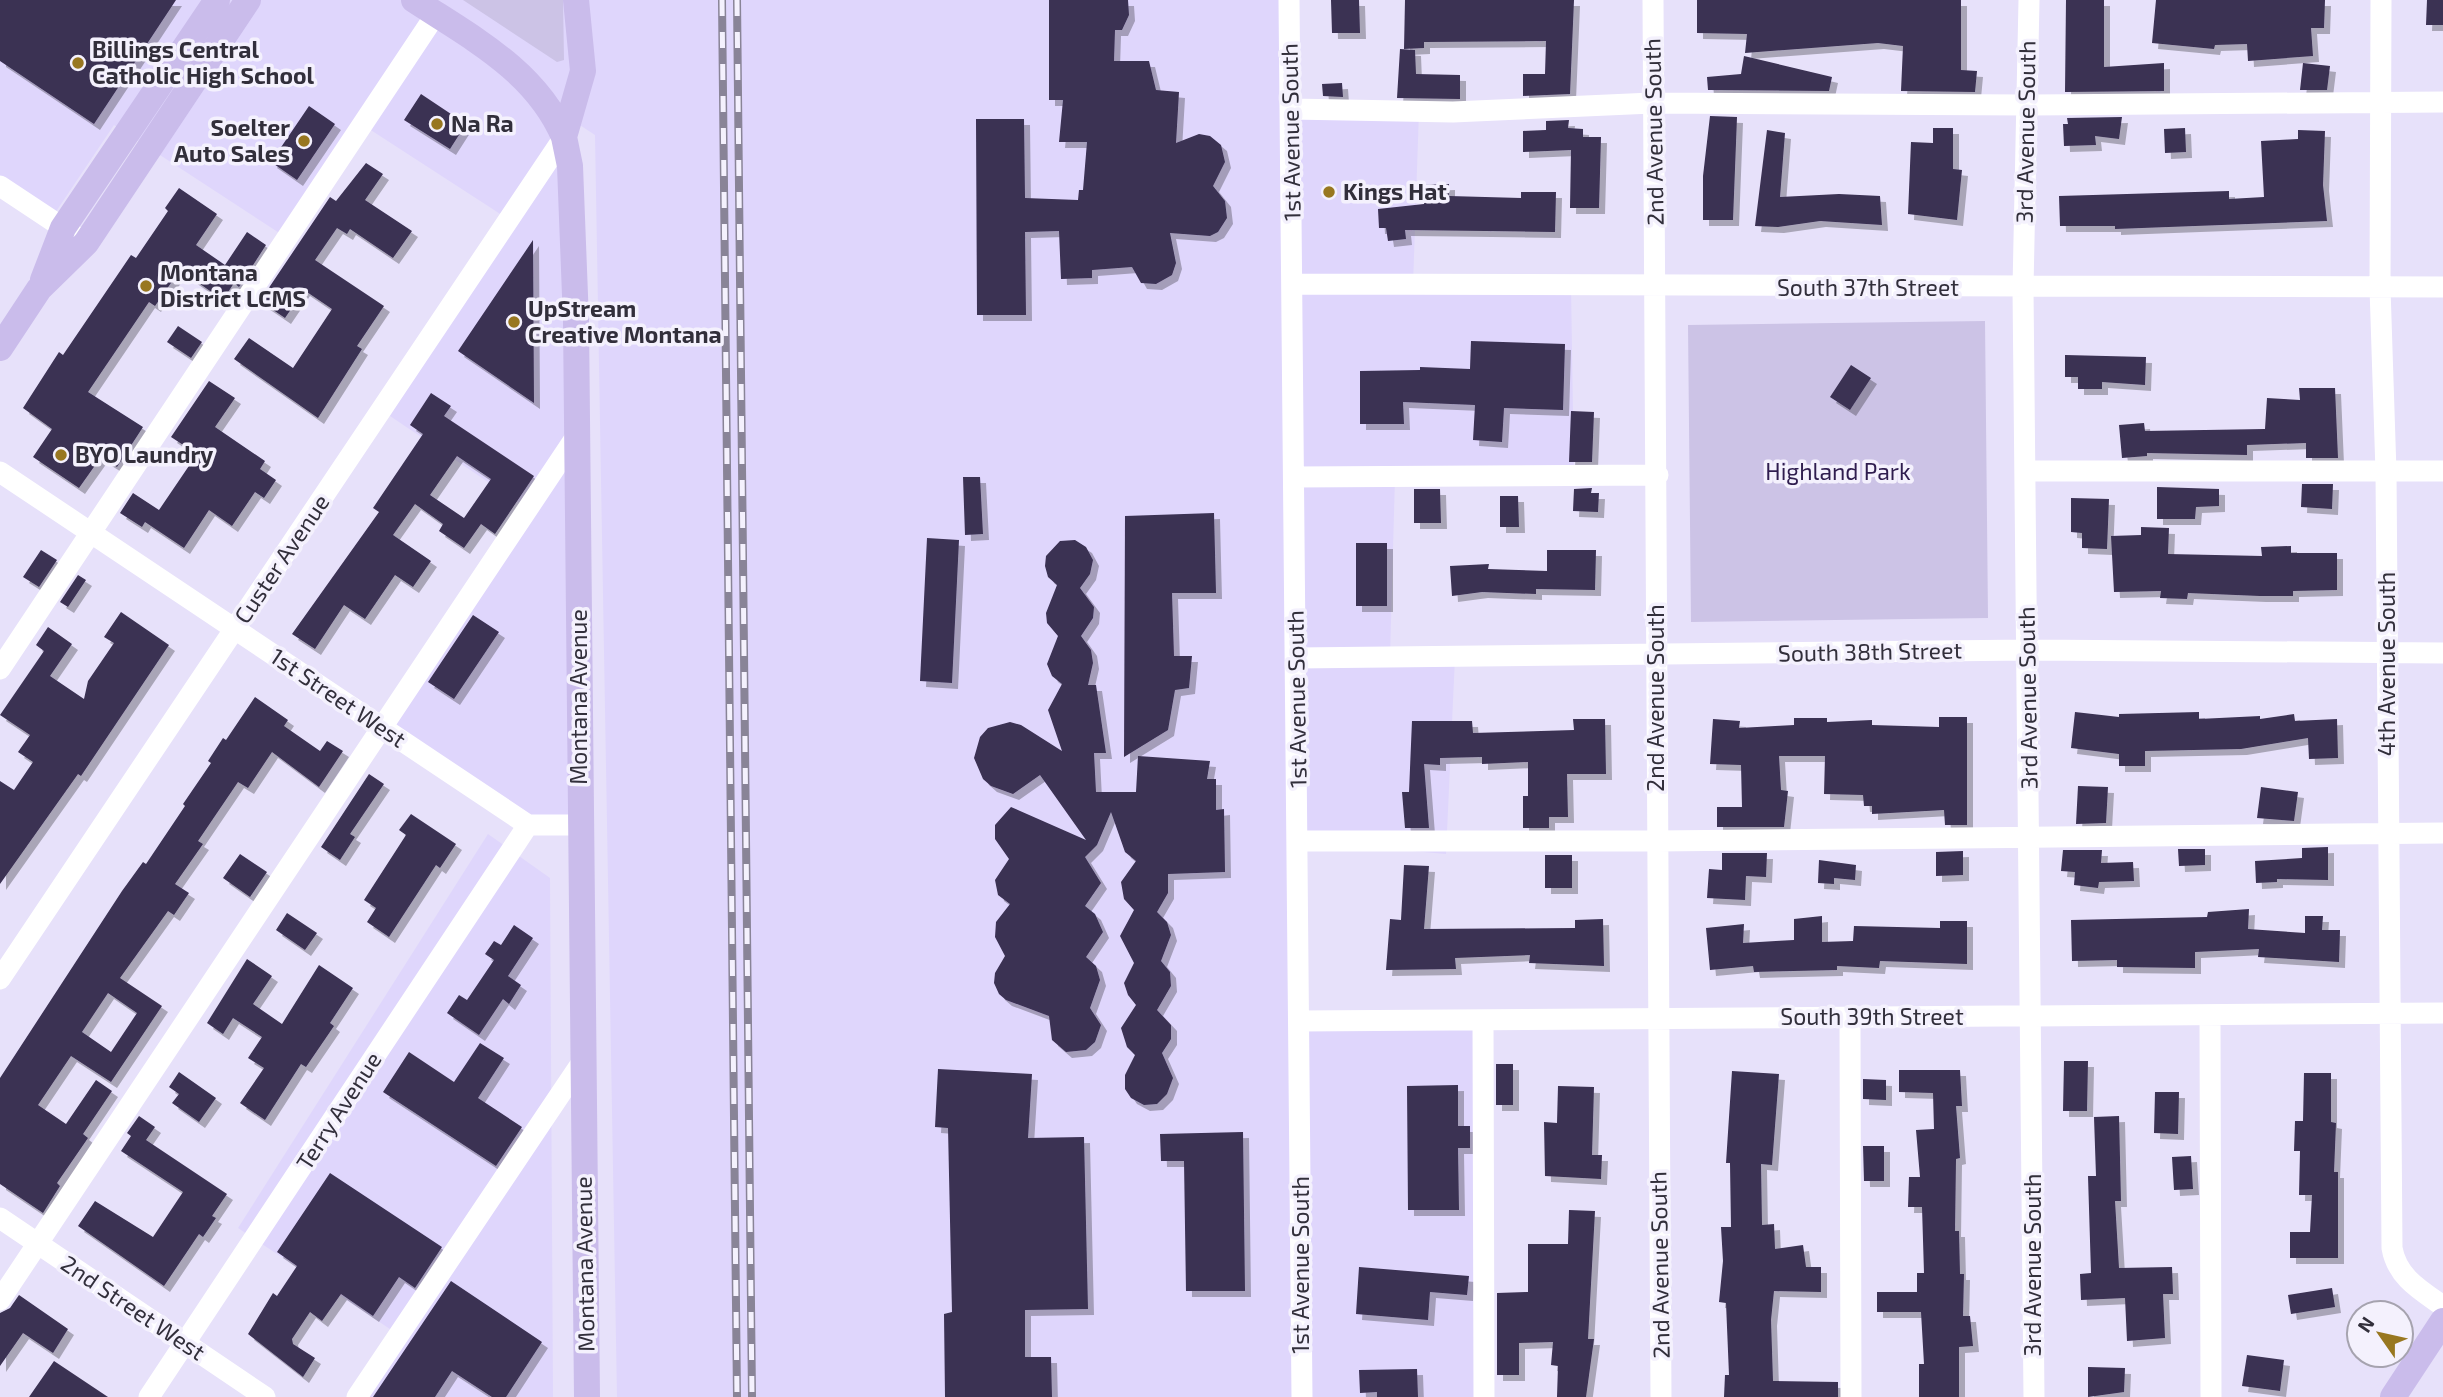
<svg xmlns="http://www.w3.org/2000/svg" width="2443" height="1397" font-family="'Exo 2',sans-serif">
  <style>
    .built { fill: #dfd6fc }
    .green { fill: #ccc3e6 }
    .building { fill: #3a3052; fill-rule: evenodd; filter: url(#shadow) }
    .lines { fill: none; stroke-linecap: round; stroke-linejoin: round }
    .minor { stroke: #fff; stroke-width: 21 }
    .major { stroke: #cabceb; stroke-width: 26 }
    .rail-casing { stroke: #898497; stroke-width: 8 }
    .rail { stroke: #f4f1fd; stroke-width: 5; stroke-dasharray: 16; stroke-linecap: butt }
    .poi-dot { fill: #987720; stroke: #f4f1fd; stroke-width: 2.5 }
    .labels { text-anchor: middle; stroke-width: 7; stroke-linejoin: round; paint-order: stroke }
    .poi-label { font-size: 23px; font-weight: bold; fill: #322f3b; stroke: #f4f1fd; text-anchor: start }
    .street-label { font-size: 23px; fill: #322f3b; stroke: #f4f1fd }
    .park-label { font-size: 23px; fill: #2f1d4f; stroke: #f4f1fd }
  </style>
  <defs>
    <filter id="shadow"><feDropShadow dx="6" dy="6" stdDeviation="0" flood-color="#0004"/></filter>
  </defs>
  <rect width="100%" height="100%" fill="#e7e1fa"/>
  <path class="built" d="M0,0H1289L1291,109L1419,111L1413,285L1571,287L1574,475L1395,477L1390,657H1455L1446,854L1299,841L1301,1020H1483L1485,1397H617L595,135L537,97L564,137L579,825H528L383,729L528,509L390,416L508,219L363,125L287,238L114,125L53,216L0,181Z
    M488,834L550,878L553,1397H357L399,1335L238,1228Z"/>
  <path class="green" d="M463,0H563L564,60L557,62Z
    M1985,321L1988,618L1691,622L1688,325Z"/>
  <path class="building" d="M0,0H176L94,124L0,61Z
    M1049,0H1128L1129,15L1122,30H1115L1114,61H1149L1156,90L1179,92L1176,143L1199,134L1210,136L1221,145L1225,162L1213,186L1225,201L1227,218L1218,232L1210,236L1170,233L1176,263L1172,275L1156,284L1141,283L1132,267L1092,270V278L1061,279L1059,231L1025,232L1026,315H977L976,119H1024L1025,198L1078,200L1079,190H1083L1087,142H1059L1063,100H1049Z
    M1331,0H1359L1360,33H1332Z
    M1405,0H1574L1570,94L1523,96V74H1545L1546,41L1424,42V48L1404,49Z
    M1697,0H1961V70L1977,71L1975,92L1901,91L1903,46L1878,43L1745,53L1747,34L1697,33Z
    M2066,0H2104V67L2164,63V91L2065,92Z
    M2156,0H2325L2324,28H2311L2313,56L2248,61L2247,44L2215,45L2214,49L2152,43Z
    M2427,0H2443V25H2426Z
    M1400,49L1415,50L1416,74L1460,75V99L1397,98Z
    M1744,56L1832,77L1829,91L1708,90L1707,77L1741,74Z
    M2303,63L2330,66L2327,90H2300Z
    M1342,83L1343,97L1323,96L1322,84Z
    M421,94L466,124L450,149L404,120Z
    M309,106L335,124L297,180L271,162Z
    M1710,116L1737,117L1733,220H1703V176Z
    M2122,117L2119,139L2095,136L2096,145L2064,146L2063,124H2068L2067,118Z
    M1569,120L1568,128L1583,129V137H1601L1599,208H1570L1571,150L1523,152V131L1546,130V121Z
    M1933,128H1953V169L1962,170L1957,220L1908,214L1911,142L1933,143Z
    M2185,128L2186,152L2165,153L2164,129Z
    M1767,130L1785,133L1780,197L1839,194L1880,196L1882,225L1820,221L1778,227L1755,226Z
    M2298,130L2325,131L2323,185L2327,221L2115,229V226H2060L2059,196L2229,191V199L2264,197L2261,141L2298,139Z
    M366,163L383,174L365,200L412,231L393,258L350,229L347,234L337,228L315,260L384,306L357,346L362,349L318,418L234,359L249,338L293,368L332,309L304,290L285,318L260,301L330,197L336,201Z
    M1449,184V196L1521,198V192H1556L1555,232L1405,230L1406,239L1388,241L1386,228H1379L1378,209L1424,204V185Z
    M179,188L217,214L196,245L225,265L247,232L266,245L239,287L234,283L223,300L180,270L155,306L149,302L88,392L143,427L117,467L101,457L79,488L33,457L52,429L23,408L59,352L63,355L131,255L136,258L168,211L165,208Z
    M533,240L534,403L458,351Z
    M178,326L202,342L191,358L167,342Z
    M1471,341L1565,344L1563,410L1504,408L1502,442L1473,440L1475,405L1403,402L1404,424H1360V371L1420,370V367L1470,369Z
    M2065,355L2146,357L2145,385L2102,382V389H2078V377H2065Z
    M1851,365L1871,378L1850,410L1830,397Z
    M209,381L235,398L215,427L265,461L260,469L276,480L264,498L255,492L232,526L209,510L184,548L145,522L142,527L120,513L133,493L159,510L197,454L171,437Z
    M2299,388H2335L2338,458H2306V443L2247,445V455L2147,453V456L2122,458L2119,425L2144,423L2145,431L2265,429L2267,398L2300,400Z
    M431,393L451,406L444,416L534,476L495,534L481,524L464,548L439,531L443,524L415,504L393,535L431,561L413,587L395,575L365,619L344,605L315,649L292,634L379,512L373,508L423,434L410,425ZM457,456L491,479L464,518L430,495Z
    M1571,411L1594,412L1592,462H1569Z
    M963,477H980L983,534L965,535Z
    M2302,484H2333L2332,509L2301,507Z
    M2157,487L2219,489V506L2196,507L2195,519H2157Z
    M1592,488L1591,493H1599L1598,512L1573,511L1574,489Z
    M1414,489H1440L1441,523H1414Z
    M1500,496H1518L1519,527H1500Z
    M2071,498L2109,499L2107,549L2082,548V533L2071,532Z
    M1214,513L1216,593H1172L1174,656H1192L1189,688L1175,690L1168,730L1124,757L1125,516Z
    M2141,527L2169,528L2168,554L2262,556L2261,547L2291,546V553H2337V590L2293,591V596H2260L2188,593L2187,599L2160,598L2161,591L2114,592L2111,536L2141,535Z
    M927,538L959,540L952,683L920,681Z
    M1075,540L1086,547L1093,560L1090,574L1080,588L1094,607L1093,618L1081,636L1091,650L1093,663L1088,685H1096L1106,753H1094L1096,792H1136L1138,756L1210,761L1207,779H1216V810L1224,809L1225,872L1168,874V893L1157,912L1167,922L1171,935L1161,961L1170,972L1171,986L1157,1010L1171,1025V1039L1162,1053L1173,1078L1167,1094L1157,1104L1144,1105L1131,1098L1125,1089V1075L1135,1055L1127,1047L1121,1028L1136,1005L1128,995L1124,983L1134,963L1120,936L1134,910L1124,899L1121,882L1136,861L1125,852L1111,812L1097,845L1085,857L1101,883L1085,906L1095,914L1103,932L1086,957L1096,966L1100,980L1090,1008L1101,1025L1095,1042L1086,1050L1066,1052L1052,1040L1049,1016L1006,1000L999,994L994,983L995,973L1005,956L995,937L996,922L1010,904L998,895L995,880L1009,859L995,839V825L1011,807L1086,840L1040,775L1013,794L991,786L983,779L974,758L980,737L988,728L1010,722L1021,725L1062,751L1048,710L1062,684L1052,676L1047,664L1058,636L1047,623L1046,613L1057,585L1048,577L1045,566L1046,556L1060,541Z
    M1356,543H1387V606H1356Z
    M41,550L57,560L39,587L23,577Z
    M1547,550H1596L1595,590L1536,589V594L1482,592L1452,596L1450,566L1489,564L1488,569L1547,571Z
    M78,575L86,580L68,607L60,602Z
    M121,612L169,645L81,776L78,774L0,884V781L14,790L33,762L18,752L30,735L0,715L44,651L36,645L48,627L72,644L50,676L84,699L88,681L114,643L104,637Z
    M473,615L499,632L454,699L428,682Z
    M255,697L288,720L284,726L320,751L327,741L343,751L319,787L272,752L248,788L238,782L198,841L203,844L175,884L189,893L174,915L168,911L120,978L162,1006L111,1082L71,1056L38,1105L66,1124L96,1080L112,1091L83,1134L88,1138L57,1183L60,1186L43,1213L0,1184V1078L122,891L143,862L146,864L185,806L183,804L211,763L208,761L223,738L226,740ZM108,993L137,1013L111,1052L82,1032Z
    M2075,712L2119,717V714L2199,712V719L2260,716V719L2294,714L2295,721L2337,719L2338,758L2309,759L2308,738L2241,749L2145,751V766H2119V754L2071,748Z
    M1939,717H1967V825H1945L1944,810L1872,814V806H1864L1863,795L1824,794L1825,756H1779L1781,790L1788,791L1784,827H1717V807H1742L1741,765L1710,764L1713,719L1740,721L1739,728L1794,725V718H1827V722L1872,720V725L1939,727Z
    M1573,719H1605L1606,774H1567L1568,817H1549V828H1523V796H1528V762L1482,764V757L1440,758V765L1424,764L1429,828H1405L1402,792H1409L1412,721H1472L1473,733L1574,730Z
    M369,774L384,784L350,834L355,837L340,860L321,847Z
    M2078,786L2108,787L2106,823L2076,824Z
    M2261,787L2298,792L2294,821L2257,818Z
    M411,814L456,844L440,868L436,865L389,937L367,922L376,908L364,900L406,835L399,830Z
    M2328,847V880L2277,879V882L2256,883L2255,861L2302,858V848Z
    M2178,849H2205V865L2179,866Z
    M2063,850H2102L2101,863L2133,862L2134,881L2099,882L2098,888L2074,885L2075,872L2061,871Z
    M1963,851V875L1936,876V852Z
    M1722,853H1767L1766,877L1746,876L1745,900L1707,898L1709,869L1722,870Z
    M240,854L267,872L250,897L223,878Z
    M1545,855H1572V888H1545Z
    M1819,860L1856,865L1855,880L1834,878V884L1818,883Z
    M1404,865L1429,866L1424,929L1575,928V920L1603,919L1604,966L1529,963L1530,955L1455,958L1456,969L1386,970L1390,919L1401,920Z
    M2249,909L2248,929L2305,933V916H2323L2322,930H2340L2339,962L2258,957L2259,949L2195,952V968L2117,967V960L2072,961L2071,920L2207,917L2208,912Z
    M287,913L317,933L305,950L276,930Z
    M1822,916V942L1853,941L1854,926L1940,928V921H1967V964L1880,961L1879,968L1837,966V970L1754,972L1753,966L1710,970L1706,928L1744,924L1743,943L1794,940V919Z
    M514,925L533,938L508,976L521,985L509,1004L503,999L479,1035L447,1013L459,995L467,1000L494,960L485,954L494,941L501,945Z
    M247,959L272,976L253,1004L282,1024L319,965L353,988L330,1023L334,1026L306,1067L301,1064L265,1120L240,1103L264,1068L248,1058L262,1037L233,1018L223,1034L207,1023Z
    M480,1043L504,1058L478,1098L522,1127L496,1166L383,1092L409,1052L454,1082Z
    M2064,1061H2088L2087,1111H2063Z
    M1496,1064H1513V1105H1496Z
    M938,1069L1032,1074L1028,1138L1084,1137L1088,1309L1025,1310V1357H1051L1052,1397H945L944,1314L952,1312L948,1128L935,1127Z
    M1899,1070H1960L1962,1106H1956L1960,1158L1956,1159L1955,1231H1959L1960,1274H1964L1963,1316H1970L1973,1346L1959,1347V1397H1919V1364H1924L1921,1312H1877V1292H1917V1273H1924L1922,1207H1908L1909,1177H1920L1916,1130L1934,1129L1933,1093L1899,1092Z
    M1732,1071L1779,1074L1772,1165L1761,1164L1762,1225L1774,1224L1775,1249L1803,1245L1806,1267H1821V1292L1774,1291L1771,1320L1773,1381L1838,1382V1397H1724L1725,1375H1729L1726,1303L1719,1302L1723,1261L1721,1227H1731L1730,1163H1726Z
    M179,1072L216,1098L199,1122L172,1103L179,1094L169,1087Z
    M2304,1073H2331V1122L2336,1123L2334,1172H2338V1258H2290V1232H2310L2312,1195H2299L2300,1151H2294L2295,1121H2303Z
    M1863,1079L1886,1080V1100L1863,1099Z
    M1458,1085V1126H1470V1148H1458L1459,1210H1408L1407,1086Z
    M1558,1086L1594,1087L1592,1155H1602L1601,1179L1545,1176L1544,1122L1557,1123Z
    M2155,1092H2179L2178,1134L2154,1133Z
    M139,1116L155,1127L146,1140L227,1194L212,1216L216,1218L203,1237L199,1234L164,1286L78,1226L95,1201L153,1237L183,1192L121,1151L131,1136L127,1133Z
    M2119,1116L2121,1201H2115L2119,1268L2172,1267L2173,1294H2163L2165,1338L2127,1341L2125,1298L2081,1300L2080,1274L2091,1273L2088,1176H2096L2094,1117Z
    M1243,1132L1245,1291H1186L1184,1161H1161L1160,1134Z
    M1863,1146H1884V1181H1864Z
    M2191,1156L2193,1189L2174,1190L2172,1157Z
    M330,1173L442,1247L415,1288L399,1277L373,1316L341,1294L322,1321L310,1312L292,1339L293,1344L315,1358L303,1377L248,1334L273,1293L277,1296L297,1266L277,1252Z
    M1569,1210L1595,1211L1588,1339H1594L1586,1397H1557L1558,1366L1551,1365L1553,1342L1519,1343V1375H1497V1293L1528,1292V1244H1568Z
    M1359,1267L1469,1276L1467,1295L1430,1292L1428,1320L1356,1314Z
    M451,1281L542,1342L506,1397H492L452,1371L435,1397H373Z
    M2332,1288L2335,1307L2291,1314L2288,1295Z
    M19,1295L68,1329L53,1353L23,1333L0,1366V1313L10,1308Z
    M2247,1355L2284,1360L2280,1391L2242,1386Z
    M54,1361L108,1397H29Z
    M2088,1367L2125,1368L2124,1392L2088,1397Z
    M1417,1369L1418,1397H1377V1392L1360,1393L1359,1370Z"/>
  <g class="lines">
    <path class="minor" d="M1289,0L1302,1397
      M1653,0L1661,1397
      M2029,0L2023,288L2034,1397
      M2381,0L2380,288L2386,472L2392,1248C2397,1277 2420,1290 2443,1306
      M1291,109L1453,112L1652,103L2027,105L2443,102
      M0,186L74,235
      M1293,284L2443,287
      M2025,471H2443
      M0,472L528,825H579
      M1294,477L1658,475
      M1296,658L2028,650L2443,653
      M0,669L436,14
      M1299,841H1657L2443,833
      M0,979L564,137
      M2210,1015L2211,1397
      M1850,1017L1851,1397
      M1483,1020L1484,1397
      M1301,1021L2443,1013
      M0,1218L265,1397
      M0,1300L577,435
      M149,1397L528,825
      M357,1397L582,1062"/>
    <path class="major" d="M414,0C472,38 536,71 564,137
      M576,0L583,71L564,137L570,166L576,321L587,1397
      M43,280L63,228L217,0
      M0,348L39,289L86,243L248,0
      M2393,1397L2443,1321"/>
    <g class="rail-casing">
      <path id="rail" d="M722,0L737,1397
        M737,0L752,1397"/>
    </g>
    <use href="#rail" class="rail"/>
  </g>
  <g class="poi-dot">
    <circle cx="78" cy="63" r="7"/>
    <circle cx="437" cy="124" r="7"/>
    <circle cx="304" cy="141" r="7"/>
    <circle cx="1329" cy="192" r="7"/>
    <circle cx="146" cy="286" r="7"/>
    <circle cx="514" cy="322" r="7"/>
    <circle cx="61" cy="455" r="7"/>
  </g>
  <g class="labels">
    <g class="poi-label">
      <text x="92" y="58">Billings Central<tspan x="92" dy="26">Catholic High School</tspan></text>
      <text x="451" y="132">Na Ra</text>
      <text x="290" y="136" text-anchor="end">Soelter<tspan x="290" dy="26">Auto Sales</tspan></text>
      <text x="1343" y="200">Kings Hat</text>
      <text x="160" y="281">Montana<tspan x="160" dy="26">District LCMS</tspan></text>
      <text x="528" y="317">UpStream<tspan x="528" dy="26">Creative Montana</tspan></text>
      <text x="75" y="463">BYO Laundry</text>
    </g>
    <g class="street-label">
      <text transform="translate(1291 132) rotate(-91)" y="8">1st Avenue South</text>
      <text transform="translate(1654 132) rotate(-91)" y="8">2nd Avenue South</text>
      <text transform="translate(2026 132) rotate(-89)" y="8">3rd Avenue South</text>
      <text x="1868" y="296">South 37th Street</text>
      <text transform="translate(282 559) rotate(-56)" y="8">Custer Avenue</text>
      <text transform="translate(1870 652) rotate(-1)" y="8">South 38th Street</text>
      <text transform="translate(2387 664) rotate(-90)" y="8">4th Avenue South</text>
      <text transform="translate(579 697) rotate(-90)" y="8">Montana Avenue</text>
      <text transform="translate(338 698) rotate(34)" y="8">1st Street West</text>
      <text transform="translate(1656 698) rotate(-90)" y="8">2nd Avenue South</text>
      <text transform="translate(2028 698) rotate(-91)" y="8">3rd Avenue South</text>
      <text transform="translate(1297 699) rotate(-91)" y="8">1st Avenue South</text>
      <text x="1872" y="1025">South 39th Street</text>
      <text transform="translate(339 1111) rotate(-57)" y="8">Terry Avenue</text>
      <text transform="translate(585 1264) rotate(-91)" y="8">Montana Avenue</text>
      <text transform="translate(1301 1265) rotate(-90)" y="8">1st Avenue South</text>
      <text transform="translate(1660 1265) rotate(-91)" y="8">2nd Avenue South</text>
      <text transform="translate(2033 1265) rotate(-90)" y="8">3rd Avenue South</text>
      <text transform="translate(133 1308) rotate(34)" y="8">2nd Street West</text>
    </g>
    <g class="park-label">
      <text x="1838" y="480">Highland Park</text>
    </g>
  </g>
  <g transform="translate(2380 1334) rotate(304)"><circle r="33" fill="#f4f1fd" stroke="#a6a3af" stroke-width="2"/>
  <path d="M0-5L12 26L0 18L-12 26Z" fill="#987720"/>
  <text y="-10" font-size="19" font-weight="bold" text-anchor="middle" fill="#322f3b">N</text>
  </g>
</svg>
